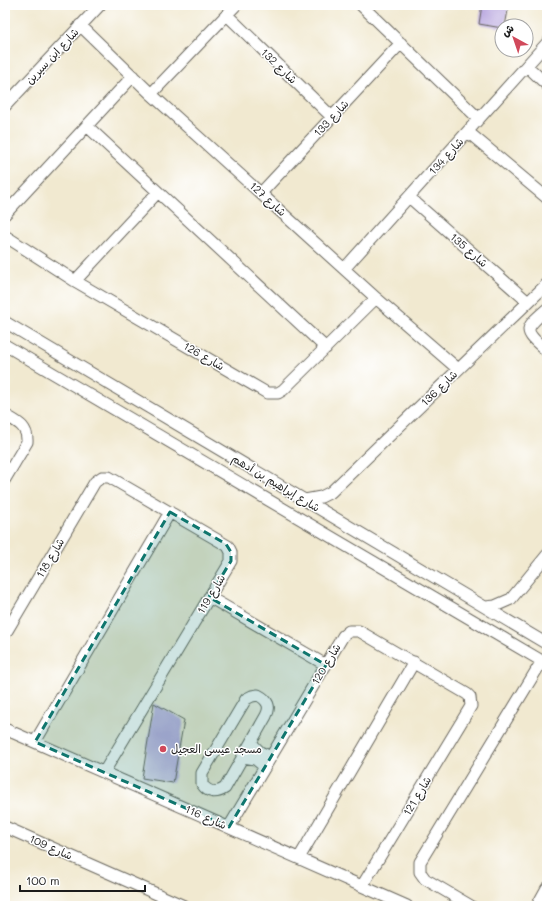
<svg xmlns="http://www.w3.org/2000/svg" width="552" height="911" font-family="Mali,'Playpen Sans Arabic',sans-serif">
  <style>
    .building { fill: #b5a3dd }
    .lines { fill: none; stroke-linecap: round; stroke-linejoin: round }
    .minor-casing { stroke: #67645b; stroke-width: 13 }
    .minor { stroke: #fff; stroke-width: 11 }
    .marked { fill: #0f766e; fill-opacity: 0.2; stroke: #0f766e; stroke-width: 3; stroke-dasharray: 8 5; stroke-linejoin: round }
    .poi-dot { fill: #d1495b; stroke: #fff; stroke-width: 1.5 }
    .labels { text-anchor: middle; stroke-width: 3; stroke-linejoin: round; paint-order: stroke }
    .street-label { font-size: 11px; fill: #1c1c1c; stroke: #fff }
    .poi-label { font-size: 11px; fill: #1c1c1c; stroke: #fff; text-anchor: start }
  </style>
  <rect width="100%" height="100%" fill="#fff"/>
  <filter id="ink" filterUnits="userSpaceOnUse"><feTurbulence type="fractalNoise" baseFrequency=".025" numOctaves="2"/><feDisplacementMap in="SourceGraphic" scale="8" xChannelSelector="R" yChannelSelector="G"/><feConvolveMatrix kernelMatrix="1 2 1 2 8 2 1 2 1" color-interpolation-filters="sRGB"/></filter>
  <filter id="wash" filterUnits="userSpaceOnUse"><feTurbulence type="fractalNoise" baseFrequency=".012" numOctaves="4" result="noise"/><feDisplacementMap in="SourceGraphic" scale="16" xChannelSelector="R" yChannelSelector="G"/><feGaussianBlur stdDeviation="0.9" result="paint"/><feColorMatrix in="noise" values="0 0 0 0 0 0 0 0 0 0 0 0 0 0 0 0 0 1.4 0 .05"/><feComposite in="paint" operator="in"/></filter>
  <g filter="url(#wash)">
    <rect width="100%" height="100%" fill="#f1e9d0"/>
    <g id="blocks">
      <path class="building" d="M482,5H509L505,26H502V28L479,24Z
        M154,703L184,720L173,783L142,778Z"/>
    </g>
  </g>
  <g filter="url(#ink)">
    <use href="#blocks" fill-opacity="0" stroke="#67645b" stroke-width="1"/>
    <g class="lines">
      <g class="minor-casing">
        <path id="minor" d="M361,5L479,119
          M227,15L332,117
          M80,25L151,94L376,298L458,369
          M527,66L547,85
          M151,94L236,5
          M5,106L100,5
          M87,126L326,348
          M468,132L547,198
          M261,193L401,43
          M409,197L528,302
          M5,214L133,76
          M5,236L75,281L267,393H278L283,390L376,298
          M344,269L547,43
          M75,281L158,192
          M547,309C524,329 522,330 547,351
          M5,322L547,644
          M5,345L547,664
          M5,415C17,422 28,426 27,442L5,479
          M305,500L321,497L331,492L547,284
          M209,597L326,665
          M486,607L495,606L511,599L547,555
          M5,634L95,482L102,477H109L228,546L231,552V561L104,772
          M258,695C268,700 271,707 266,716L225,788C216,794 208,793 202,784V773L246,699L252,696Z
          M5,729L407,906
          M35,742L170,512
          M251,743L260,752L271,757
          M243,757L255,759L265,767
          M5,827L184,906
          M229,827L343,636L349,631H359L467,694L470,697L471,706L362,886
          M299,858L414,662
          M471,906L425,879L420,872V862L542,661
          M537,906L547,888"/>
      </g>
      <use href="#minor" class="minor"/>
    </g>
  </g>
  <path class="marked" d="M170,512L226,544L231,552V561L209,597L326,665L229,827L35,742Z"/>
  <circle class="poi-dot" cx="163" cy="749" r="4"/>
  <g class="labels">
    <g class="street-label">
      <text transform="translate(52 56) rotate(-47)" y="4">شارع ابن سيرين</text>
      <text transform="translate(279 66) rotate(44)" y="4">شارع 132</text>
      <text transform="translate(331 118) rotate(-47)" y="4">شارع 133</text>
      <text transform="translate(446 156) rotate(-48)" y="4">شارع 134</text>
      <text transform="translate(268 199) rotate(42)" y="4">شارع 127</text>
      <text transform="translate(469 250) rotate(41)" y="4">شارع 135</text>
      <text transform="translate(204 356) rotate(30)" y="4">شارع 126</text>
      <text transform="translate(439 388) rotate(-44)" y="4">شارع 136</text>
      <text transform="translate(276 483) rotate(31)" y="4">شارع إبراهيم بن أدهم</text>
      <text transform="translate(50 558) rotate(-59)" y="4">شارع 118</text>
      <text transform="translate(211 594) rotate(-59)" y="4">شارع 119</text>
      <text transform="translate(326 664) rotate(-59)" y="4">شارع 120</text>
      <text transform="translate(417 796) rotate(-59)" y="4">شارع 121</text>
      <text transform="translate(206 817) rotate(24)" y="4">شارع 116</text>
      <text transform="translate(51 847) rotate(24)" y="4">شارع 109</text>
    </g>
    <g class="poi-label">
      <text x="171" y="753">مسجد عيسى العجيل</text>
    </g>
  </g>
  <rect width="552" height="911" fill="none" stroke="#fff" stroke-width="20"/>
  <g transform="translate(514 38) rotate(320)"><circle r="19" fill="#ffffff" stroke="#a4a4a4"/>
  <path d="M0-3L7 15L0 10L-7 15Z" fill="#d1495b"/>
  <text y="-6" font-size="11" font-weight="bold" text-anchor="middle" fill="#1c1c1c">ش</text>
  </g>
  <path d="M20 885v6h125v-6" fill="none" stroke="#1c1c1c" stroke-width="2"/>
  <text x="26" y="885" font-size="12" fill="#1c1c1c" stroke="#ffffff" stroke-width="3" paint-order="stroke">100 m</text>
</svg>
